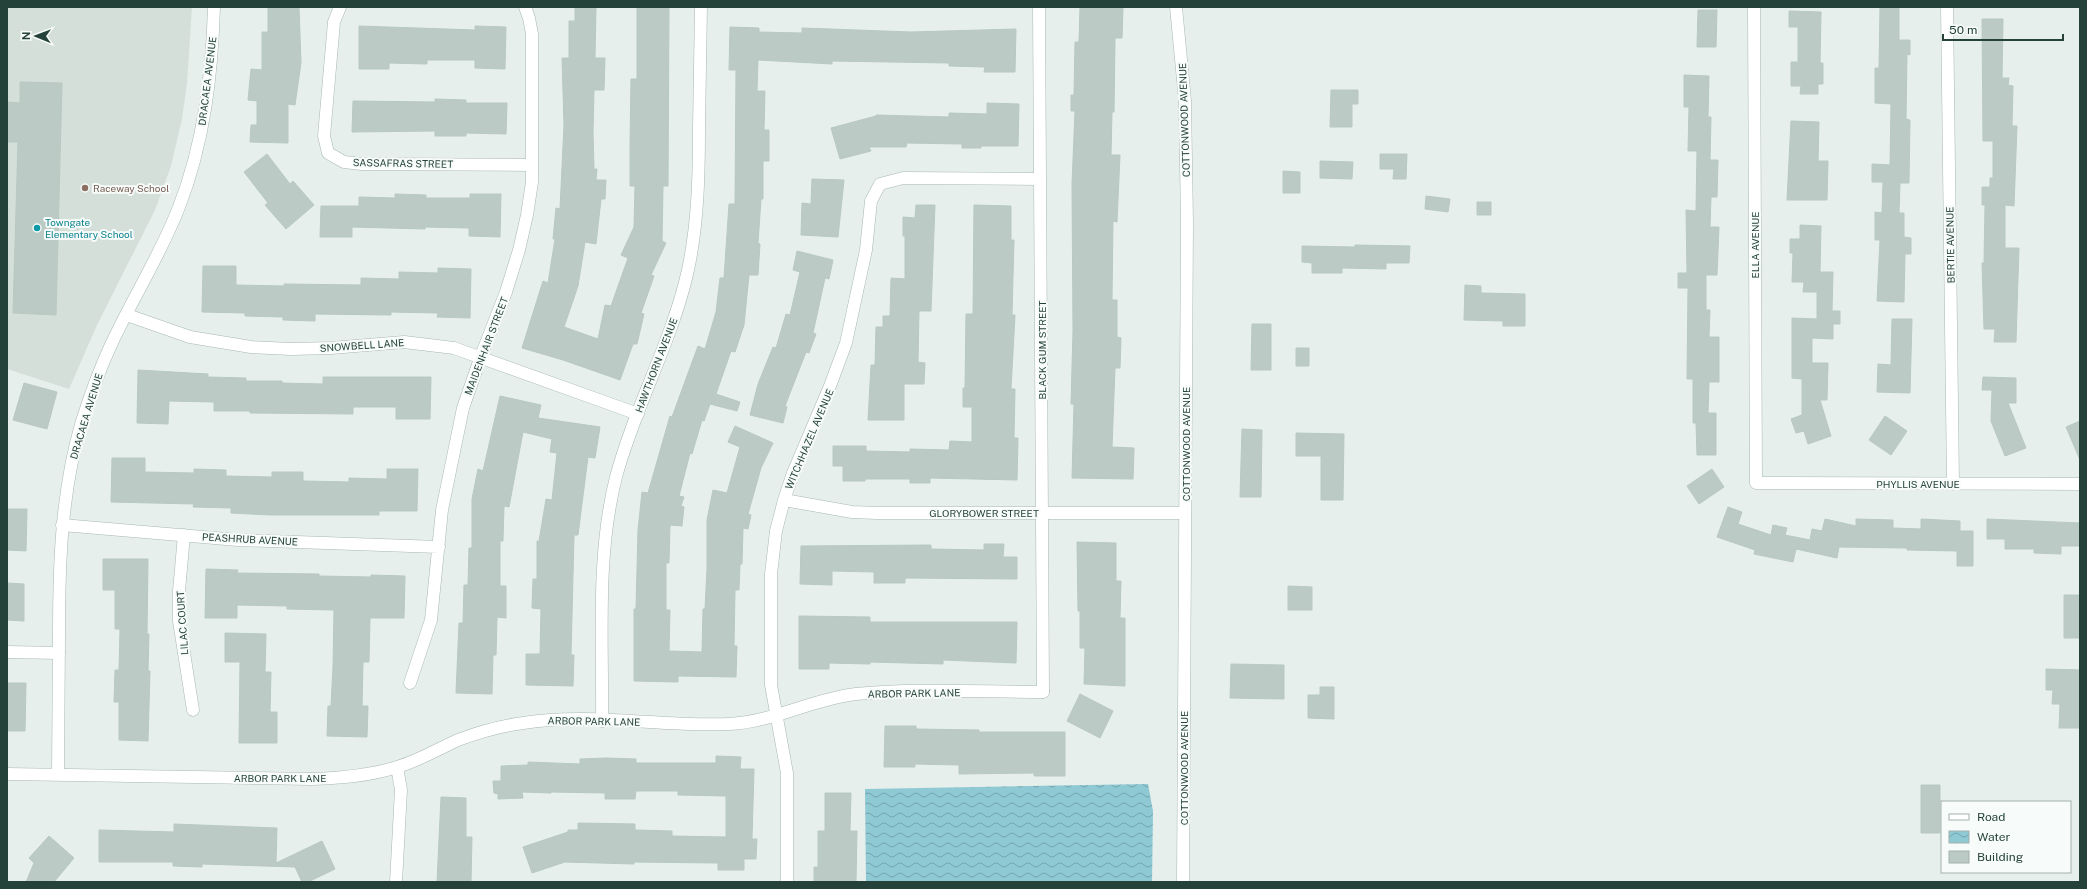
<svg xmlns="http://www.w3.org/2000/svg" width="2087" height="889" font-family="'Public Sans',sans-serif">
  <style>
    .built { fill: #d4dfda }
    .water { fill: url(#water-waves) }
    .building { fill: #bbcac4; stroke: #b8c9c2 }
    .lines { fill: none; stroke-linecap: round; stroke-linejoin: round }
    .minor-casing { stroke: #a8b8b2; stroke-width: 13 }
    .tertiary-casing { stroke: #a8b8b2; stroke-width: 13 }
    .minor { stroke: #fff; stroke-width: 12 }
    .tertiary { stroke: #fff; stroke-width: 12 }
    .education-dot { fill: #8d6e63; stroke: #f7fbf9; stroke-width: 1.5 }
    .culture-dot { fill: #0f9aa8; stroke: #f7fbf9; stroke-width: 1.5 }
    .labels { text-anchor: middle; stroke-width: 4; stroke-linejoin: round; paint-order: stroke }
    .street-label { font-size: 10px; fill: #24423a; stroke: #f7fbf9 }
    .education-label { font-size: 10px; fill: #785e54; stroke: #f7fbf9; text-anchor: start }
    .culture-label { font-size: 10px; fill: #0d838f; stroke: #f7fbf9; text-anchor: start }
  </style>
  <defs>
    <pattern id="water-waves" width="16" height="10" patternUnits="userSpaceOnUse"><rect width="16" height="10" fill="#8ec9d4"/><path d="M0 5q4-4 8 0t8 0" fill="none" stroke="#74a5ad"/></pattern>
  </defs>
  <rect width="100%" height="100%" fill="#e6efeb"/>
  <path class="built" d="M7,7H192L187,83L182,119L171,166L155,210L97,325L69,389L7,369Z"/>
  <path class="water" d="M1148,784L1153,811L1152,882H866L865,789Z"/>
  <path class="building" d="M268,7H299L301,63L295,105L288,104V143L250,142L251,125H257V101L248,100L251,69L262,70V32H268Z
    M575,7H596L595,58H605L604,90H594L593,132L594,169H597L596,180H606L605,199H601L596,244L585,242L578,286L564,327L598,339L605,305L611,306L628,258L621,255L634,227L635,186H630V147L631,79H637V7H669L668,186H663L662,241L666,243L651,275L654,276L641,313L644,314L637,344H633L620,380L563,360L522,348L543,281L548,283L555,239H553L556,208L560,209L564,125L562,58H569V21H575Z
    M1080,7H1123L1122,38H1115L1114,112H1112L1111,155H1120L1117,222L1113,221L1112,300H1117V337L1121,338L1120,368H1115L1112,447L1134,448L1133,479L1072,478L1074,404H1071L1073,331L1072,184L1075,111H1071V95H1074L1075,42H1079Z
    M1880,7H1899V40H1910V55L1907,54L1906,119L1910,120L1909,183H1900L1899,213H1904V237L1911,238V254H1905L1904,302L1877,301L1880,240H1875V212L1882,213L1883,182H1872V164L1890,165L1891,104L1875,103V68H1879Z
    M1698,10H1717L1716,47H1697Z
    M1789,11L1821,12L1820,63H1823V84H1818V94H1800L1801,86H1791V62H1798V27H1789Z
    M1982,19H2003L2002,78H2009L2008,85L2013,86L2012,126H2017L2014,206L2005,205V248H2019L2016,342H1994L1995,329H1984L1982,263H1984L1985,205H1982V187H1990V178H1993V141H1983Z
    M359,26L475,30V26L506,27L505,69L475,68V60H427V64L389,63V69H359Z
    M730,27L759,28V32L802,33V28L911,32L1016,29L1015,72H984L985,67L949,66V63L832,61V64L758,60L757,91H765L764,130H769V161H763V199H761L758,243L760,244L758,275H749L744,325L735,352L731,351L716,394L740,402L737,411L710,404L704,421L702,420L692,454L690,453L679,496L684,497L681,506L684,507L682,526L670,525L669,563H666V610H670L669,651L702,652L703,609H705L707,569V520L713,490L727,493L740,447L728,442L735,426L773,443L761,468L748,514L751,515L748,529L743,528L742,564H740L739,590H735L734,646H737L736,677L678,676V682L634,681V609H636L638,530L642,492L648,493L670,416L672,417L698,346L705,349L716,312L720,278H724L729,204H735L736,70H729Z
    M1684,75L1709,76L1708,117H1711L1710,160H1718L1717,197H1711L1710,227H1719L1717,275H1706V310H1710L1709,337H1719V382H1709L1708,413H1716V455H1697L1696,423H1693V379H1687L1688,288H1678V273H1687L1686,210L1696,211L1697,151H1688L1689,107H1684Z
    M20,82L62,83L56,315L13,313L18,142H7V102L20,103Z
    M1331,90H1358V104H1352V127H1330Z
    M435,99L466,100V103H507L506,134L466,133V136H435V131L352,132L353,101L435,102Z
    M987,103L1019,104L1018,146H981V148H962V144L907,143L906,147H869L871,151L840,159L831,128L876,116V115L949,117V113L987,114Z
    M1791,121L1819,122L1818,161H1828L1827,200H1787Z
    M267,154L290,184L293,181L314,205L286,229L265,205L268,203L244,172Z
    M1380,154H1407L1406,179H1393L1394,169H1380Z
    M1320,161L1353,162L1352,179L1320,178Z
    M1283,171L1300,172V193H1283Z
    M812,179L844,180L838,237L801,235L802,203L811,204Z
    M395,194L426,195V198H470V194H501L500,237L469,236V228L425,227V229L352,227V237H320L321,206H359V197L395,198Z
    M1426,196L1450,199L1448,212L1425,209Z
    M1477,202H1491V215H1477Z
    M916,205H935L931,311H919L918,362L925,363L924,384H904V420H868L871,365H875L876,327H883V316H890L891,278L905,279V236H903V217L915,218Z
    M974,205L1011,206V240H1014L1012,315H1015L1011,389H1015L1014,438H1018L1017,480L930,478V483H910V479H865V481H843V466H833V446H866V451L910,452V449L949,450L950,441L972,442V407H963V388H965L966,314H973Z
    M1800,225L1821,226L1820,272H1833L1832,311H1840V324H1833V339L1812,338V363H1828L1827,400H1820L1831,436L1808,444L1804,431L1796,433L1791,419L1802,415V379L1792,378V318L1817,319V292H1803L1804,282H1792L1793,253H1790V239H1800Z
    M1355,245L1410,246L1409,263H1386V269L1342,268V273H1312V263L1302,262V246L1355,247Z
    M797,251L833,260L829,279L825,278L813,333L816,334L809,353L806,352L785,406L787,407L783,423L750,415L758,384L773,347L776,348L786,314L790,315L800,272L793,270Z
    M203,266H236V285L284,286V284L361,285V278L399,279V272L438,273V268L471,269L470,318L437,317L438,313L391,312V315L315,314V321L283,320V317L245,316V313L202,312Z
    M1465,285L1481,286V293L1525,294V326H1503V321L1464,320Z
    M1892,319H1912L1910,393L1877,392L1878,364L1891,365Z
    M1252,324H1271V370H1251Z
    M1296,348H1309V366H1296Z
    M138,370L208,374V377L246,378V381H282V383L323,384V377H431L430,419H396V407H353V414L250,413V411H214V402L169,401L168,424L137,423Z
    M1983,377L2016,378V403H2008L2026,448L2005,456L1991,421L1992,390H1982Z
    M24,383L57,392L47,429L13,420Z
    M500,396L541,405L538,418L600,427L595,458L588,457L578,535H574L571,655H574L573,686L526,685V654H540L541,609L532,608L533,579H537V541H539L546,499L552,500L557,453L550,452L552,439L523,432L509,507L504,506L503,541H500V586H506V618L497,617L496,655H493L492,694L456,693L459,623H463L464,585H468L469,548H472V499L478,469L483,471Z
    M1885,416L1907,431L1891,455L1869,440Z
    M2080,421V460L2066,427Z
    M1242,429L1262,430L1261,497H1240Z
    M1296,433L1344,434L1343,500H1321V456H1296Z
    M112,458H145V472L194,473V469L226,470V476L272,477V472H303V481L349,482V478L387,479V469H418L417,511H379V515H271L231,513V508L193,507L194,504L111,502Z
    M1712,469L1724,487L1699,504L1687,486Z
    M1728,507L1742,512L1738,524L1771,535L1773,525L1787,528L1785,535L1810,540L1812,529L1822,531L1825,519L1856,526V519L1893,520V528L1921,529V519L1960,521V531H1973V566H1957V551L1907,550V548L1839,547L1837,558L1796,549L1793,562L1754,554L1755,550L1717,537Z
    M7,509H27L26,551L7,550Z
    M1987,519L2080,523V546H2061V554L2034,553V549H2005V539H1987Z
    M1077,542L1116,543V581H1121L1120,618H1125V686L1084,684L1085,648H1080V611H1078Z
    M984,544H1004L1003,557H1017V579L905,578V583H874V572L832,571V585L800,584L801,546L931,545V549L984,550Z
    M103,559H148L147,634H149L148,671H150L148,741L119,740V702H114L115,670H119L120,629H115V590H103Z
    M206,569L238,570L237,573L319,574V576L371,577V575L405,576L404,618H370L369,662H363L362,706H368L367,737L327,736L328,706H331L333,667L334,610L287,609V606L237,605V618H205Z
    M7,583L24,584V621L7,620Z
    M1288,586L1312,587V610H1288Z
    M2064,595H2080V638H2064Z
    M799,616L870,617V622H1017L1016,663L943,660V664L870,662V664L829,663V669H799Z
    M225,633L266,634L265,672H271L270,712H277V743H239L240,662H225Z
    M1231,664L1284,665V699L1230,698Z
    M2046,669L2080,670V728H2059L2060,704H2052L2053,690H2046Z
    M7,683H26L25,731H7Z
    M1320,687H1334V719L1308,718V695H1320Z
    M1080,694L1113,711L1100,738L1067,721Z
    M885,726H916V729L979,730V732H1065V776H1034V773L959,774V765L915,764V767H884Z
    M716,756L741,757L740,769H754L752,839H757L756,859H744V870H718V863L634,862V864L565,862L532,873L523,847L568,832V830H578V823L635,824V830L672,831V836L726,837V796L678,795V791H636L635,799H605V793L551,792V793L522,792L523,798L498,799V794L494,793L493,781H501V766L528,765V762L580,764V759L606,758L636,759V763H716Z
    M1921,785H1940V833H1921Z
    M825,793H851L850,831H857L856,882H814V867H818V831H825Z
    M441,797L466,798V837H472L471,882H437Z
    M174,824L277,828L276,863L322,841L335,869L308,882H302L295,867L202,864V867L173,866V862H99V830L174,832Z
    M49,836L74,858L54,882H26L34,863L29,858Z"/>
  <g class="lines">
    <g class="minor-casing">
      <path id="minor" d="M340,7L334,22L324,136L328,153L344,162L362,164L532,165
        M1039,7L1043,692
        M1754,7L1756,483L2080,484
        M1947,7L1953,484
        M127,315L190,337L251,347L291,349L331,348L404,342L454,348L638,414
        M784,500L852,512L877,513H1185
        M62,525L238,540L439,547
        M184,535L179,591V621L193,710
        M7,652L59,653
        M410,683L431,620L442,510L463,408L481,356L506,292L519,250L527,215L532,182V34L529,18L525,7
        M602,721C603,639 596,556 616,477C635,406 672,342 688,270C698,223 699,175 699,128C700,87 700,47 701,7
        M787,882V773L771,685V574L776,531L784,500L793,473L830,386L846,343L866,250L871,201L880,184L903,178L1040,179"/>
    </g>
    <g class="tertiary-casing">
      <path id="tertiary" d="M1176,7L1185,101L1187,223L1183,882
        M7,774L312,779C340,778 369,776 397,767C418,761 438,749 458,740C479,732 501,726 523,723C591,712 661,727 729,724C773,722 812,699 856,694C917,688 981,692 1043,692
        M58,775C58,729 59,682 59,635C59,563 61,492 82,421C90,396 99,371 110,347C132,299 160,256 179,207C204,143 212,75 214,7
        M396,882L401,790L397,767"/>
    </g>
    <use href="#minor" class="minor"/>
    <use href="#tertiary" class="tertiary"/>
  </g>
  <circle class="education-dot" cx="85" cy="188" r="4"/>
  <circle class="culture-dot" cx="37" cy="228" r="4"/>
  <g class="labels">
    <g class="street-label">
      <text transform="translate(207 81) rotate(-83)" y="4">DRACAEA AVENUE</text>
      <text transform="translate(1184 120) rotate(-92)" y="4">COTTONWOOD AVENUE</text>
      <text transform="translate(403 163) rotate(1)" y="4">SASSAFRAS STREET</text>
      <text transform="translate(1755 245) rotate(-90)" y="4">ELLA AVENUE</text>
      <text transform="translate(1950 245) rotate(-91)" y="4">BERTIE AVENUE</text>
      <text transform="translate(362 345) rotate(-4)" y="4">SNOWBELL LANE</text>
      <text transform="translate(486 346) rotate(-69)" y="4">MAIDENHAIR STREET</text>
      <text transform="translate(1042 350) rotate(-90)" y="4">BLACK GUM STREET</text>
      <text transform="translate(656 365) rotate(-69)" y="4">HAWTHORN AVENUE</text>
      <text transform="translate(86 416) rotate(-73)" y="4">DRACAEA AVENUE</text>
      <text transform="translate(809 439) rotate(-67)" y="4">WITCHHAZEL AVENUE</text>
      <text transform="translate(1186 444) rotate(-90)" y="4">COTTONWOOD AVENUE</text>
      <text x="1918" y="488">PHYLLIS AVENUE</text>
      <text x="984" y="517">GLORYBOWER STREET</text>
      <text transform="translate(250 539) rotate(3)" y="4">PEASHRUB AVENUE</text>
      <text transform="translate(182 623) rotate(-94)" y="4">LILAC COURT</text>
      <text transform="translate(914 693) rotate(-1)" y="4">ARBOR PARK LANE</text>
      <text transform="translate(594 721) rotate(1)" y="4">ARBOR PARK LANE</text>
      <text transform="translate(1184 768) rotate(-90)" y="4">COTTONWOOD AVENUE</text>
      <text x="280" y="782">ARBOR PARK LANE</text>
    </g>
    <g class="education-label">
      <text x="93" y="192">Raceway School</text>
    </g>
    <g class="culture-label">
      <text x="45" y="226">Towngate<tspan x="45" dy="12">Elementary School</tspan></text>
    </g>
  </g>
  <rect width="2087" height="889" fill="none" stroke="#24423a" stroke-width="16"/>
  <rect x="1941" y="801" width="130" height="72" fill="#f7fbf9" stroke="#a3b1ad"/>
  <rect x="1949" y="814" width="20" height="6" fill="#ffffff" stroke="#a3b1ad"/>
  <text x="1977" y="821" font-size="12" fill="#24423a">Road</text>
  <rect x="1949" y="831" width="20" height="12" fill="url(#water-waves)" stroke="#a3b1ad"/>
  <text x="1977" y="841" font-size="12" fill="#24423a">Water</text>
  <rect x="1949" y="851" width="20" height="12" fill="#bbcac4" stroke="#a3b1ad"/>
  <text x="1977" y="861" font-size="12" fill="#24423a">Building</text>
  <g transform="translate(36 36) rotate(271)" stroke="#f7fbf9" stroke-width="3" paint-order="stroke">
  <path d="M0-3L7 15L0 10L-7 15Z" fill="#24423a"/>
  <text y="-6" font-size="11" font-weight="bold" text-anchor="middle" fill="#24423a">N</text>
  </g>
  <path d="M1943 34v6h120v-6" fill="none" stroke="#24423a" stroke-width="2"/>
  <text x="1949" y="34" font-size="12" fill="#24423a" stroke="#f7fbf9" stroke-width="3" paint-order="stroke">50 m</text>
</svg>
